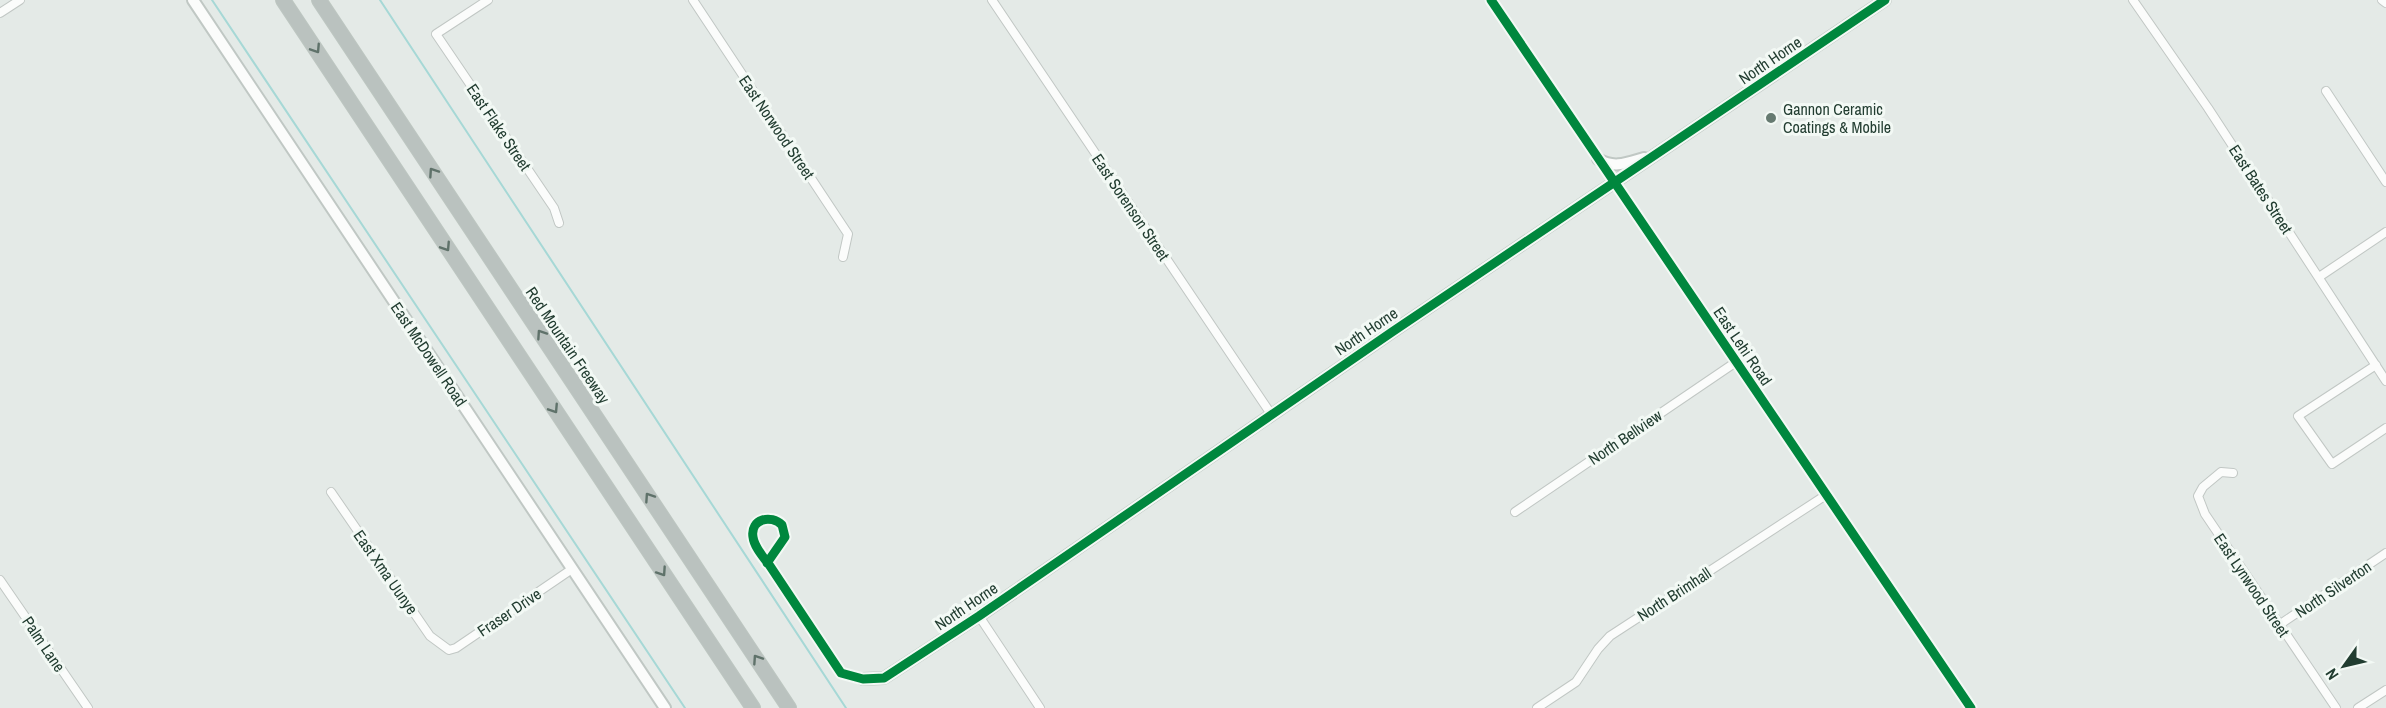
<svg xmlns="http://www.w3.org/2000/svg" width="2386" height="708" font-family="'Archivo Narrow',sans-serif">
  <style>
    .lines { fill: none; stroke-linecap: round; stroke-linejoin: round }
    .stream { stroke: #a6d8d6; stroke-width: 2 }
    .street-casing { stroke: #c1c7c4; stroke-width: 10 }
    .secondary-casing { stroke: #c0c8c4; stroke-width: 14 }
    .highway-casing { stroke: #bdc6c1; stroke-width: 16 }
    .street { stroke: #fbfcfb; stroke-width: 8 }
    .secondary { stroke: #fbfcfb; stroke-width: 10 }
    .highway { stroke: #bac2bf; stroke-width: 14 }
    .cycleway-casing { stroke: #f3f9f5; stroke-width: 13 }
    .cycleway { stroke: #00873e; stroke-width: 9 }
    .oneway { stroke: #5f726a }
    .poi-dot { fill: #667a71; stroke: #f3f9f5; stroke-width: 2 }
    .labels { text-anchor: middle; stroke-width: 6; stroke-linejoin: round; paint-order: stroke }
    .street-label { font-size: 16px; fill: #223d31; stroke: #f3f9f5 }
    .poi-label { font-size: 16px; fill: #223d31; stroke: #f3f9f5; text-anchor: start }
  </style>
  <rect width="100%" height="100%" fill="#e4eae7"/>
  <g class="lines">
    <path class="stream" d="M212,0L685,708
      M380,0L846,708"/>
    <g class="street-casing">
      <path id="street" d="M488,0L436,34L554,208L559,223
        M693,0L848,234L843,257
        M992,0L1271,414
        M1491,0L1971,708
        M2133,0L2208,108L2386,381
        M2382,0L2386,3
        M0,13L20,0
        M2326,91L2386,182
        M2319,277L2386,232
        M2376,365L2298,416L2332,464L2386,428
        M2233,473L2221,472L2203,487L2198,496L2205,514L2336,708
        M331,492L430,636L449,650L456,648L572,569
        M1515,512L1736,362
        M767,563L785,537L782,525C771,514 750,519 753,537C754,547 764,558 770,566L841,673L863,679
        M0,580L88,708
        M979,616L1040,708
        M2279,625L2386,553
        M1537,708L1576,682L1598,649L1610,636L1826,495
        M2358,708L2386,690"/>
    </g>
    <g class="secondary-casing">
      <path id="secondary" d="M193,0L665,708
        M1598,159C1614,169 1627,163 1644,158
        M863,679L884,678L979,616L1392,332L1885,0"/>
    </g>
    <g class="highway-casing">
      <path id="highway" d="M283,0L753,708
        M319,0L789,708"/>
    </g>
    <use href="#street" class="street"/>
    <use href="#secondary" class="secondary"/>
    <use href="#highway" class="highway"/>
    <g class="cycleway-casing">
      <path id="cycleway" d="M1491,0L1971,708
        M767,563L785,537L782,525C771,514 750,519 753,537C754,547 764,558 770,566L841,673L863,679L884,678L979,616L1392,332L1885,0"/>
    </g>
    <use href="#cycleway" class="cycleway"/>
  </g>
  <defs><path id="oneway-chevron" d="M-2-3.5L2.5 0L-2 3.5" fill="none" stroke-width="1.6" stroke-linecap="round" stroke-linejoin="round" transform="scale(1.5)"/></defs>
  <g class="oneway">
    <use href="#oneway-chevron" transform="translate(316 49) rotate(57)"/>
    <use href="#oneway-chevron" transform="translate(433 172) rotate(-124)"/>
    <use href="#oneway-chevron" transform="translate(446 247) rotate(57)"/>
    <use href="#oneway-chevron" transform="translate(541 334) rotate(-124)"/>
    <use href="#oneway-chevron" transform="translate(554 409) rotate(57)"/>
    <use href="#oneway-chevron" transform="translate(649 497) rotate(-124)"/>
    <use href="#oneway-chevron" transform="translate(662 572) rotate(56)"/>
    <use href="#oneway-chevron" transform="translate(757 659) rotate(-124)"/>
  </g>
  <circle class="poi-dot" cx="1771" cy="118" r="6"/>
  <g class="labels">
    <g class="street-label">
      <text transform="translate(1770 60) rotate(-34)" y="6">North Horne</text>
      <text transform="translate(499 127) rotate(56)" y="6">East Flake Street</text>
      <text transform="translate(777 127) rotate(56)" y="6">East Norwood Street</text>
      <text transform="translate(2261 189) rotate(57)" y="6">East Bates Street</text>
      <text transform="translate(1131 207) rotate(56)" y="6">East Sorenson Street</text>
      <text transform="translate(1366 331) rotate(-34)" y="6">North Horne</text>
      <text transform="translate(568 345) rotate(56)" y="6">Red Mountain Freeway</text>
      <text transform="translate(1743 346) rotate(56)" y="6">East Lehi Road</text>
      <text transform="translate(429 354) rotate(56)" y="6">East McDowell Road</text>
      <text transform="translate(1625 437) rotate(-34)" y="6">North Bellview</text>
      <text transform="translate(386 572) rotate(55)" y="6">East Xma Uunye</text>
      <text transform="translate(2252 585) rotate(56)" y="6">East Lynwood Street</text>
      <text transform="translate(2333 589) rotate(-34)" y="6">North Silverton</text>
      <text transform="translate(1674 594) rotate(-33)" y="6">North Brimhall</text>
      <text transform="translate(966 606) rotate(-34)" y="6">North Horne</text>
      <text transform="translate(509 612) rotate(-34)" y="6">Fraser Drive</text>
      <text transform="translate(44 644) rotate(56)" y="6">Palm Lane</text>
    </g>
    <g class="poi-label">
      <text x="1783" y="115">Gannon Ceramic<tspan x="1783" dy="18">Coatings &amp; Mobile</tspan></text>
    </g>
  </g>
  <g transform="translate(2344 666) rotate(236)" stroke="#f3f9f5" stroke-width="4.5" paint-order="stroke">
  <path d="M0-4.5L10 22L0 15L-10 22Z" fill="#223d31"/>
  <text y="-9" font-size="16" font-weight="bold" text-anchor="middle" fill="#223d31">N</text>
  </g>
</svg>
